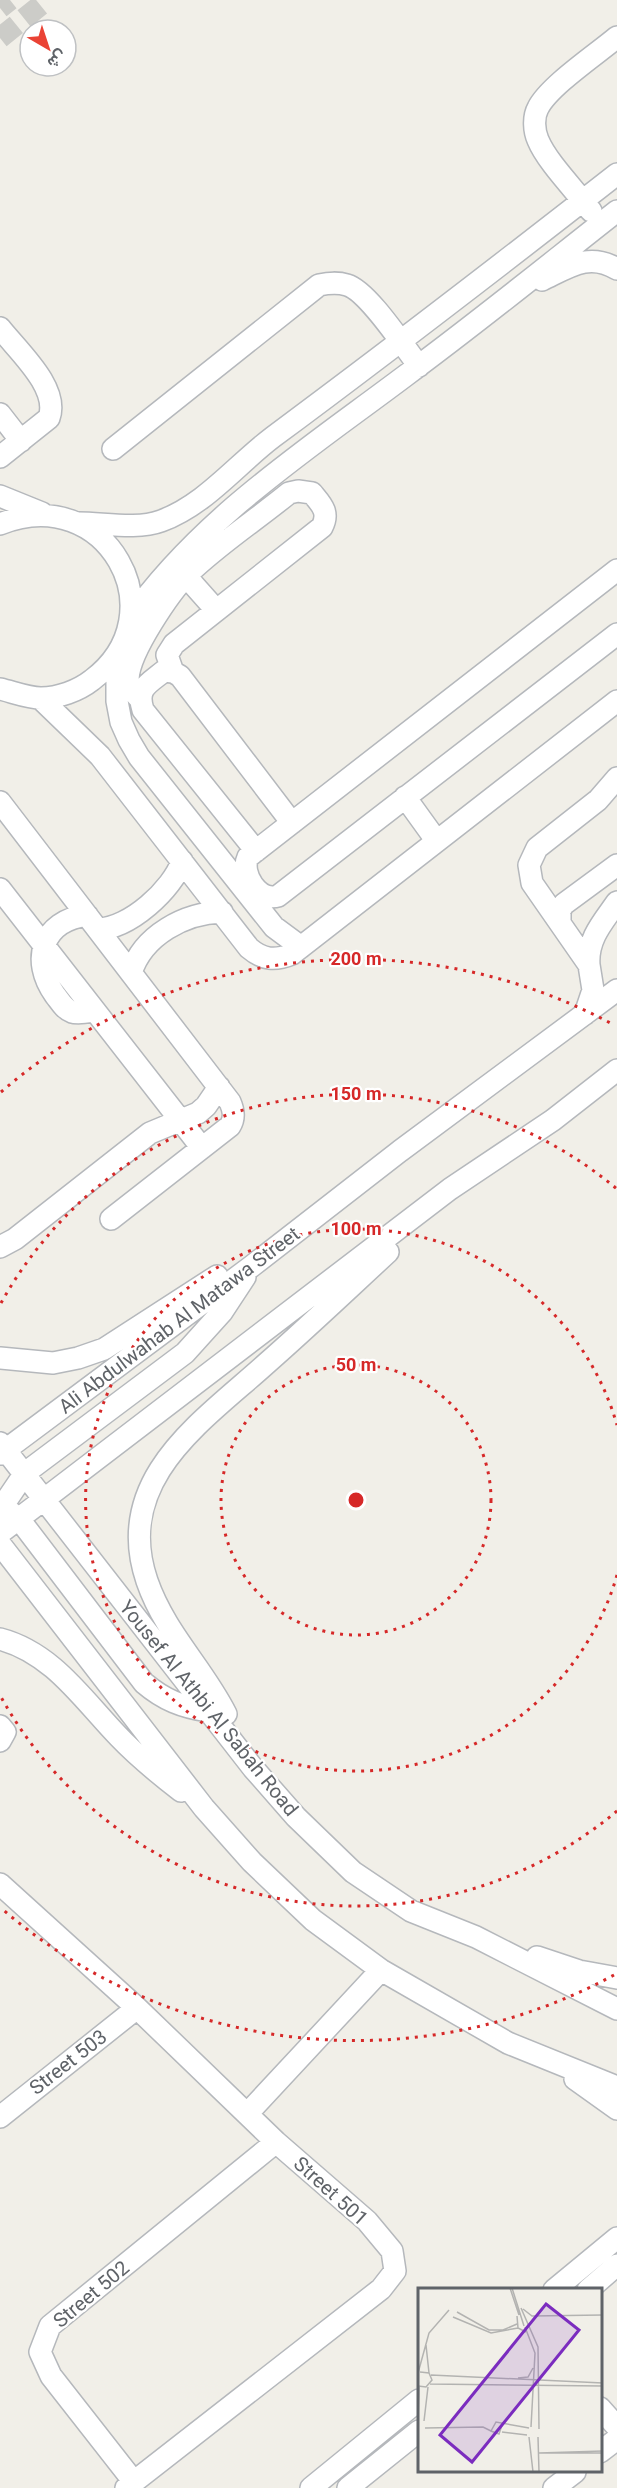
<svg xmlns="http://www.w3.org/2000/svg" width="617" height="2488" font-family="Roboto,Vazirmatn,sans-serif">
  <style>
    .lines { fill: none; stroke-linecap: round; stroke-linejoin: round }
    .minor-tunnel { stroke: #ccccc8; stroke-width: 21; stroke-dasharray: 21 10; stroke-linecap: butt }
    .minor-casing { stroke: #b5b8bc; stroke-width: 24 }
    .minor { stroke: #fff; stroke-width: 21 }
    .ring { fill: none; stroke: #d62828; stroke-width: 3; stroke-dasharray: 3 6 }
    .labels { text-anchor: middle; stroke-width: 4.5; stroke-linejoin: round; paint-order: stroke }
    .street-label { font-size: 20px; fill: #5f6368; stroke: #fff }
    .inset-road { fill: none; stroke: #b3b3b1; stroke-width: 1.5 }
    .view { fill: #7b2cbf; fill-opacity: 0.15; stroke: #7b2cbf; stroke-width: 3 }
    .inset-edge { fill: none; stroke: #5f6368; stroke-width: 3 }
    .centre { fill: #d62828; stroke: #fff; stroke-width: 3 }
    .ring-label { font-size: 18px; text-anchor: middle; font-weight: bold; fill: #d62828; stroke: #fff; stroke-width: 4.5; stroke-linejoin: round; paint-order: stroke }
  </style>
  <rect width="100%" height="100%" fill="#f1efe8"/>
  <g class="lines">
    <path class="minor-tunnel" d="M0,8L10,0
      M0,38L47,0"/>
    <g class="minor-casing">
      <path id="minor" d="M591,211C576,191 547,162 538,140C534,131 533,117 538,108C549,86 597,54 617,37
        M542,280C569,267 589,252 617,269
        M0,328C18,351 60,388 49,418L0,457
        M0,414L21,441
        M113,449L319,285C329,283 337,282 347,285C368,291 404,347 419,366
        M0,496L42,513
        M79,523C104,523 137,530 161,521C205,505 236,465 273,437C389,351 503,263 617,174
        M0,524C106,481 180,614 92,680C78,691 58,698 41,698C28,698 13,692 0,689
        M617,570L248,857C240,874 259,902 278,896L617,634
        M189,573L192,583L216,610
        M130,619C201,518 308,449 405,376C477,323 547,266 617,211
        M117,665V701L121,722L129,740L139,757L274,927L301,947
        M40,698L100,756L249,948C263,960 275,961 292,954L617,701
        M139,698C135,693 128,687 128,679C129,652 170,592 189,573C219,544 256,520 289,493L298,491L312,493C321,504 330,512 322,527L174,644L167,655L173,672
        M405,797L436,840
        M0,802L230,1102C234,1111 235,1118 230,1126L111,1219
        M256,851L143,710C136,688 148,684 164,671L173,672L180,676L292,823
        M0,889L202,1148
        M87,915C42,921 30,960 55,995C60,1001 64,1009 72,1012C78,1014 88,1012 95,1011
        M560,923V910L564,904L617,865
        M98,929C129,929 173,889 182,861
        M589,965C587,939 603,922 617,902
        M131,973C143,935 185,913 222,912
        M585,1014L593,990L589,965L532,883L529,865L537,848L598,800L617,778
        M0,1247L15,1239L150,1133L198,1113L206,1106L219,1087
        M0,1358L53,1363L78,1358L104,1349L217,1276
        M0,1443L253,1768L296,1817L353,1872L411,1911L476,1937L617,2009
        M0,1454L252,1266L400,1151L617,990
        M9,1511L19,1519L144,1683C164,1700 182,1707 208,1711
        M0,1519L8,1498L25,1473L185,1353L222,1312L245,1277
        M0,1533L450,1189L553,1120L617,1070
        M0,1544L204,1808L252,1862L313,1920L381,1970L508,2043L617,2087
        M0,1639C53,1653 83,1700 119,1737C138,1757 159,1774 181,1791
        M226,1714C203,1668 165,1633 147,1581C112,1479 203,1421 267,1363C308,1327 348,1289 388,1252
        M0,1726L5,1732L0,1741
        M0,1884L137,2008L276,2142L367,2221L392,2251L395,2271L381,2289L126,2488
        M537,1957L579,1971L617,1978
        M575,2079L617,2109
        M247,2114L381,1970
        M0,2117L137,2008
        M554,2290L617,2238
        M588,2290L617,2265
        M600,2408L617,2427
        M600,2452L617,2439
        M134,2482L51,2376L40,2352L50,2326L276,2142
        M311,2488L419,2400
        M348,2488L419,2431
        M554,2488L575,2472"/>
    </g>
    <use href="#minor" class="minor"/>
  </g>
  <g class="ring">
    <circle cx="356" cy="1500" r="135"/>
    <path d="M617 1575A271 271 0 1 1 617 1425"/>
    <path d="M617 1811A406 406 0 0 1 1 1697M1 1303A406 406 0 0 1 617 1189"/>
    <path d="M614 1975A541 541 0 0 1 1 1908M1 1092A541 541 0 0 1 614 1025"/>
  </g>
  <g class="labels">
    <g class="street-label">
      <text transform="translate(179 1320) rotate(-37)" y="7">Ali Abdulwahab Al Matawa Street</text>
      <text transform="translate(209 1708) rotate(51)" y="7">Yousef Al Athbi Al Sabah Road</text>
      <text transform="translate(68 2062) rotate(-38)" y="7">Street 503</text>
      <text transform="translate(331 2191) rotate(42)" y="7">Street 501</text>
      <text transform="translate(91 2294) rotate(-40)" y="7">Street 502</text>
    </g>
  </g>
  <g transform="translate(418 2288)">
    <rect width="184" height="184" fill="#f1efe8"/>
    <path class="inset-road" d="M92,0L101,27M94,0L106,38M103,20L120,59L121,141M105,21L114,28L185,27M39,24L71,42H85L99,36M99,28L100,40L108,44M35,29L73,45L100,40M107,39L117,65L113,139M8,57L11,85M0,85L11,45L31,22M13,87L185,95M100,90L110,89L115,80M12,96L185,98M0,98L8,99L14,92L11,85L2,84M0,132L1,99M6,133L10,99M84,137L81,146L73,143L78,134L111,140M7,140L65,139L73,143M84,144L109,147M111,149L115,184M120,149L121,184M185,163L121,165H185"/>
    <path class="view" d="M128,16L161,42L54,174L22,147Z"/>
    <rect width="184" height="184" class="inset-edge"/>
  </g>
  <circle cx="356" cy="1500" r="9" class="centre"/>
  <g class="ring-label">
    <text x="356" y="965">200 m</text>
    <text x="356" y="1100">150 m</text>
    <text x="356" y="1235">100 m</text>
    <text x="356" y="1371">50 m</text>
  </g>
  <g transform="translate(48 48) rotate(141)"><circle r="28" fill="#ffffff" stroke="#bfc1c3" stroke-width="1.5"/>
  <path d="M0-4.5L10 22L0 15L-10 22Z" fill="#ea4335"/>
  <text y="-9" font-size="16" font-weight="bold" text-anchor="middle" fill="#5f6368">ش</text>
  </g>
</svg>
